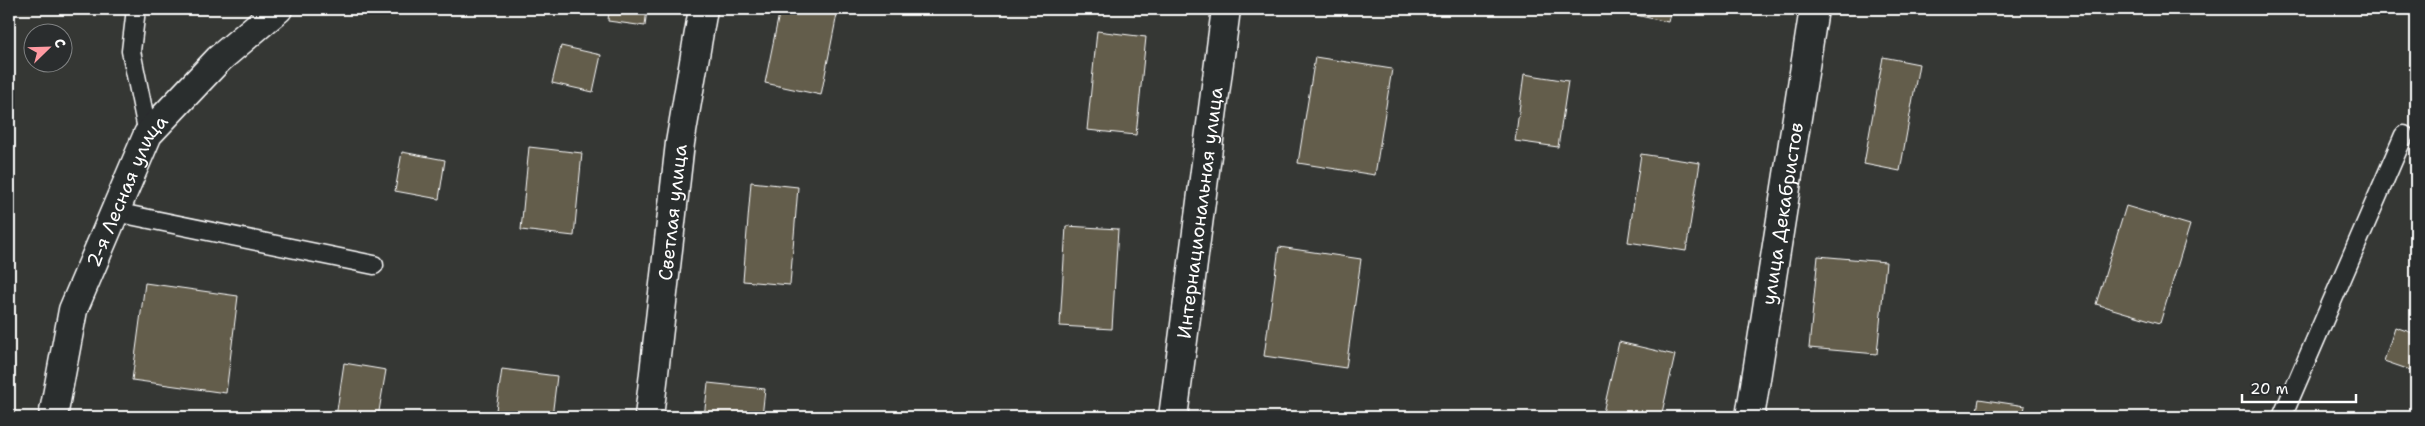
<svg xmlns="http://www.w3.org/2000/svg" width="2425" height="426" font-family="'Shantell Sans',sans-serif">
  <style>
    .building { fill: #635d4c; stroke: #fff }
    .lines { fill: none; stroke-linecap: round; stroke-linejoin: round }
    .lane-casing { stroke: #fff; stroke-width: 21 }
    .street-casing { stroke: #fff; stroke-width: 31 }
    .lane { stroke: #2a2d2e; stroke-width: 18 }
    .street { stroke: #2a2d2e; stroke-width: 28 }
    .labels { text-anchor: middle; stroke-width: 4.5; stroke-linejoin: round; paint-order: stroke }
    .street-label { font-size: 19px; fill: #fff; stroke: #2a2d2e }
  </style>
  <rect width="100%" height="100%" fill="#353734"/>
  <filter id="ink" filterUnits="userSpaceOnUse"><feTurbulence type="fractalNoise" baseFrequency=".02" numOctaves="2"/><feDisplacementMap in="SourceGraphic" scale="10" xChannelSelector="R" yChannelSelector="G"/><feConvolveMatrix kernelMatrix="1 2 1 2 8 2 1 2 1" color-interpolation-filters="sRGB"/></filter>
  <g filter="url(#ink)">
    <path class="building" d="M609,9H647L645,26L608,21Z
      M780,9H838L821,95L765,83Z
      M1608,9H1671L1668,22Z
      M1097,31L1146,37L1136,135L1087,130Z
      M561,46L601,55L593,92L552,83Z
      M1315,57L1392,69L1375,175L1298,163Z
      M1883,57L1919,64L1900,171L1864,164Z
      M1524,74L1568,81L1558,147L1515,141Z
      M529,147L582,153L574,236L521,230Z
      M402,152L445,160L439,199L395,191Z
      M1641,154L1700,163L1686,251L1628,242Z
      M751,182L798,187L790,285L743,281Z
      M2126,206L2190,225L2160,323L2096,304Z
      M1066,226L1118,229L1112,329L1060,326Z
      M1279,247L1361,259L1346,368L1264,356Z
      M1818,256L1886,262L1877,354L1809,348Z
      M145,283L238,296L226,393L132,380Z
      M2395,327L2416,334V372L2384,361Z
      M1619,342L1675,355L1661,417H1602Z
      M344,363L386,370L378,417H336Z
      M502,369L557,376L552,417H495Z
      M708,383L765,389L762,417H704Z
      M1979,399L2025,406L2023,417H1976Z"/>
    <g class="lines">
      <g class="lane-casing">
        <path id="lane" d="M136,9L131,51L148,134
          M115,212L374,265
          M2282,417L2404,135"/>
      </g>
      <g class="street-casing">
        <g id="street">
          <path id="s1" d="M53,417L73,310L148,134L219,59L278,9"/>
          <path id="s2" d="M649,417L680,143L703,9"/>
          <path id="s3" d="M1173,417L1226,9"/>
          <path id="s4" d="M1750,417L1814,9"/>
        </g>
      </g>
      <use href="#lane" class="lane"/>
      <use href="#street" class="street"/>
    </g>
  </g>
  <g class="labels">
    <g class="street-label">
      <text dy="7" stroke="none"><textPath href="#s1" startOffset="240">2-я Лесная улица</textPath></text>
      <text dy="7" stroke="none"><textPath href="#s2" startOffset="206">Светлая улица</textPath></text>
      <text dy="7" stroke="none"><textPath href="#s3" startOffset="206">Интернациональная улица</textPath></text>
      <text dy="7" stroke="none"><textPath href="#s4" startOffset="206">улица Декабристов</textPath></text>
    </g>
  </g>
  <rect width="2425" height="426" fill="none" stroke="#2a2d2e" stroke-width="30"/>
  <rect x="15" y="15" width="2395" height="396" fill="none" stroke="#fff" stroke-width="2" filter="url(#ink)"/>
  <g transform="translate(48 48) rotate(67)"><circle r="24" fill="#2a2d2e" stroke="#7f8182"/>
  <path d="M0-4L9 19L0 12L-9 19Z" fill="#ff9aa2"/>
  <text y="-8" font-size="14" font-weight="bold" text-anchor="middle" fill="#ffffff">С</text>
  </g>
  <path d="M2242 394v8h114v-8" fill="none" stroke="#ffffff" stroke-width="2.5"/>
  <text x="2250" y="394" font-size="15" fill="#ffffff" stroke="#2a2d2e" stroke-width="4" paint-order="stroke">20 m</text>
</svg>
